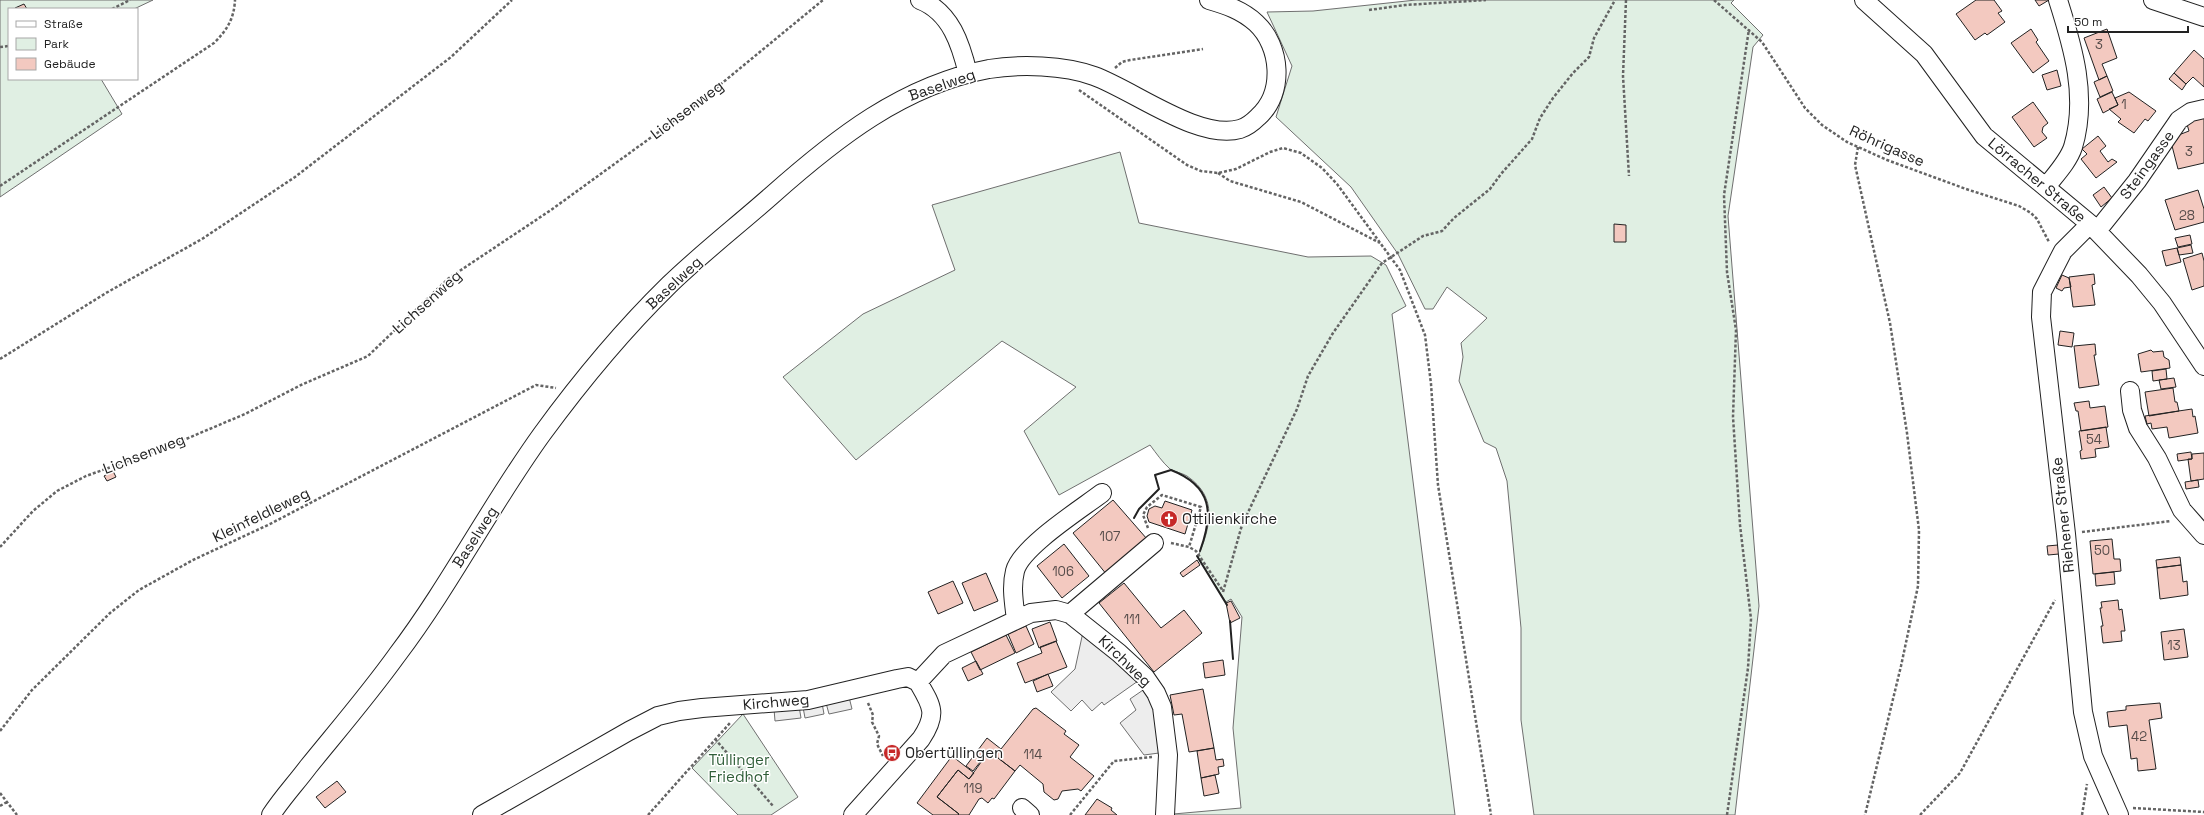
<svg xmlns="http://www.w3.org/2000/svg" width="2204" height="815" font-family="'Space Grotesk',sans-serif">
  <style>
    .green { fill: #e0efe3; stroke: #6f6f6f }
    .parking { fill: #ededed; stroke: #6f6f6f }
    .building { fill: #f3c9c0; stroke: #222 }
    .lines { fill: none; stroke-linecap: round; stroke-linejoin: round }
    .minor-casing { stroke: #222; stroke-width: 20 }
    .path { stroke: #646464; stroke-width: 2.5; stroke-dasharray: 3 2; stroke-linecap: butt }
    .minor { stroke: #fff; stroke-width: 18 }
    .wall { stroke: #222; stroke-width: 2 }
    .labels { text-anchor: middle; stroke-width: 3; stroke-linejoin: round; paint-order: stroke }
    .number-label { font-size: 13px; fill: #564c4a }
    .street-label { font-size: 15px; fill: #222; stroke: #fff }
    .poi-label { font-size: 15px; fill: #222; stroke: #fff; text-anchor: start }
    .park-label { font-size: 15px; fill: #2f5e38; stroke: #fff }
  </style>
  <rect width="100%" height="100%" fill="#fff"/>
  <path class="green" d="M0,0H153L134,9H9V79H101L122,114L0,197Z
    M1416,0H1734L1731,3L1763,35L1753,47L1728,216L1759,606L1735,815H1534L1521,720V628L1507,481L1496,448L1484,442L1459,381L1463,357L1461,343L1487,318L1447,287L1433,309H1425L1398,254L1351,187L1276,117L1292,66L1267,12L1313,11Z
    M1120,152L1139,223L1308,257L1371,256L1386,265L1406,306L1392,314L1455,815H1162L1241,808L1233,728L1242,617L1231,599L1226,602L1198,557C1210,527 1219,498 1187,476C1182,473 1175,472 1170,469C1163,463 1156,453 1150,445L1059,495L1024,431L1076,387L1002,341L856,460L783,377L863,314L955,270L932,205Z
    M743,714L798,797L771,815H738L692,768Z"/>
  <path class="parking" d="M1083,632L1138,681L1104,705L1102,702L1092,711L1082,700L1071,711L1051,692L1075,669Z
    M1146,688L1155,707L1159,753L1144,755L1120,723L1136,710L1130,699Z
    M849,697L852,709L829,714L826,703Z
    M822,703L824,714L805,718L803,707Z
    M799,706L801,718L775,721L774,709Z"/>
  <path class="building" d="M1976,0H1994L2002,11L1998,13L2005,22L1987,35L1985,33L1975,40L1956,14Z
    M2035,0H2049L2039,6Z
    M24,4L27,9H15V8Z
    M2031,29L2038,40L2036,42L2049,61L2033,73L2011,43Z
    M2107,29L2117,58L2102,64L2107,76L2099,80L2084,38Z
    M2194,50L2204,59V87L2193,77L2186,84L2174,73Z
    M2057,70L2061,86L2047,90L2042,75Z
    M2174,73L2186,84L2182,90L2169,79Z
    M2107,76L2113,91L2100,97L2094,82Z
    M2112,92L2118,105L2103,113L2097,99Z
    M2129,92L2156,111L2148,121L2145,119L2134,133L2118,122L2121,119L2109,109L2118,105L2115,98Z
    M2033,102L2048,123L2043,127L2042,132L2047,138L2034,147L2012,117Z
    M2204,116V163L2178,169L2171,142L2177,140L2176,136L2189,131L2186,121Z
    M2098,136L2106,146L2100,151L2108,162L2112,159L2117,162L2096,178L2081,159L2087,154L2082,149Z
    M2104,187L2112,198L2101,207L2093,195Z
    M2198,190L2204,209V222L2175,230L2165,200Z
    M1614,224L1626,225V242H1614Z
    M2190,235L2192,244L2178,247L2175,238Z
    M2191,245L2193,253L2179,255L2177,248Z
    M2177,248L2181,262L2166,266L2162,251Z
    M2202,253L2204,261V286L2192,290L2183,259Z
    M2094,274L2095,284L2092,285L2095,305L2073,307L2069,277Z
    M2062,275L2069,278L2071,287L2064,288L2062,291L2056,288Z
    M2060,331L2074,333L2072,347L2058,345Z
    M2095,344L2096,355H2094L2099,385L2079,388L2074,346Z
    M2151,350L2153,352L2163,351L2164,357L2169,360L2170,368L2141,372L2138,354Z
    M2166,369L2167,379L2153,381L2152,371Z
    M2174,378L2176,387L2161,389L2159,380Z
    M2173,388L2175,402H2177L2179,411L2149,416L2145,392Z
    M2089,401L2090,408L2105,406L2108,427L2081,431L2078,411H2076L2074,403Z
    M2192,409L2193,417L2195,416L2198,433L2169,438L2167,427L2152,429L2151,423L2147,424L2145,416Z
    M2106,427L2109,447L2095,449L2096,457L2081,459L2080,451L2082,450L2079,431Z
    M2191,452L2192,459L2178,461L2177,454Z
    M2204,453V479L2191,481L2188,459H2192V454Z
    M113,471L116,477L107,481L104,476Z
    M2198,480L2199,487L2186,489L2185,482Z
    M1113,500L1147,539L1107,575L1073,533Z
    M1165,501L1192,510L1185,534L1149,522L1147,516L1149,509L1155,506L1162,508Z
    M2112,539L2114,559H2120L2121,571L2093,574L2090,541Z
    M1064,544L1089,576L1062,598L1037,566Z
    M2058,545L2059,554L2048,555L2047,546Z
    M2180,557L2181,565L2157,568L2156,560Z
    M1197,560L1200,565L1183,577L1180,573Z
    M2181,565L2183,582L2187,581L2188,595L2160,599L2157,568Z
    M2114,572L2115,584L2096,586L2095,574Z
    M986,573L998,601L974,611L962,583Z
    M953,581L963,603L938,614L928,592Z
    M1124,583L1161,628L1184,610L1202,633L1154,672L1099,603Z
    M2118,600L2119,610L2122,609L2125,631H2121L2122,641L2103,643L2101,626H2103L2100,608H2102L2101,602Z
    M1231,601L1240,618L1230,623L1226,603Z
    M1050,622L1057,641L1039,648L1032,629Z
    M1026,626L1034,644L1016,653L1008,634Z
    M2184,629L2188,657L2164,660L2161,632Z
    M1006,635L1015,653L980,670L971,652Z
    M1056,641L1067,667L1025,683L1017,663L1042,653L1040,647Z
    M1223,660L1225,675L1205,678L1203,663Z
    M976,661L983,674L968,681L962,668Z
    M1048,674L1053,686L1037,692L1033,681Z
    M1203,689L1214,748L1189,752L1182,714L1174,715L1170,695Z
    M2160,703L2162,718L2149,720L2156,769L2138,771L2137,758L2131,759L2127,725L2109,727L2107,712L2126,710V706Z
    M1036,708L1066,731L1064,734L1079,745L1070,757L1094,776L1081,791L1078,789L1062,791L1058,799L1054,800L1044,792L1043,784L1020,765L1015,771L989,751L973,771L966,766L987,738L1001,749L1033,709Z
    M1214,748L1216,760L1223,759L1224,766L1218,767L1219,774L1201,778L1197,751Z
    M989,751L1015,771L994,799L992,798L988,803L982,798L979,799L969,815H958L959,814L937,797L958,770L969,779Z
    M952,756L974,773L969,779L958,770L937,797L959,814L958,815H933L917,803Z
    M1215,775L1219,793L1204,796L1201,778Z
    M337,781L346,792L325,808L316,797Z
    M1097,799L1112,808L1111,810L1117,815H1085Z"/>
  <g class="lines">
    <g class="minor-casing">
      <path id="minor" d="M920,0C951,12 961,45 968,74
        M1864,0L1924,54L1984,136L2090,224L2139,275L2162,303L2204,366
        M2153,0L2204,17
        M2046,187C2055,175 2068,162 2073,147C2088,97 2073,47 2058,0
        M2090,224L2063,251L2042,292L2041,317L2066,534L2083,712L2093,756L2119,815
        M2097,231L2137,181L2179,120L2191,112L2204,109
        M2130,391L2132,410L2138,428L2157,458L2182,510L2204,535
        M1070,614L1154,543
        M1016,620C1014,603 1011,587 1015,571C1021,547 1081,509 1102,493
        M918,682L944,654L1031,613L1056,610L1070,614L1119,653L1145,677L1156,693L1162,707L1168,755L1165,815
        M1022,808L1030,815
        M271,815C282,798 296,783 308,767C338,730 369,694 397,655C450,585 490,506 542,434C580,382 622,331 669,285C701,254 737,226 771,196C835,139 903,85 989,69C1020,64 1064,65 1094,76C1133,90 1199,141 1240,129C1247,127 1253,122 1258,117C1285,93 1281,46 1256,23C1242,10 1226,5 1209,0
        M482,815L629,731L658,716L679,711L702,708L808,700L897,679L908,677L918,682
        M853,815L921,739C938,714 932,706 918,682"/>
    </g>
    <path class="path" d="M1626,0L1623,76L1629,176
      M1714,0L1762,42L1805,108L1822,125L1847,142L1887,160L1966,189L2019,206L2031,213L2037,219L2049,242
      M112,9L130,0
      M1369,10L1405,5L1486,0
      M0,47L9,46
      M1115,68L1122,62L1130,60L1203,49
      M1079,90L1187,165L1201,171L1218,173L1236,169L1270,152L1283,148L1301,153L1322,168L1337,184L1400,270L1425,335L1431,384L1438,485L1491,815
      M1858,147L1855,165L1890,323L1907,433L1919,530L1918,586L1901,666L1865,815
      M1218,173L1230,181L1301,202L1380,243
      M0,186L214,43C227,30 234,19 235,0
      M0,359L106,293L202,239L295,177L451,57L512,0
      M1148,528L1143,515L1147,507L1162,495L1201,507L1189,547
      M2082,532L2171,521
      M1171,543L1189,547L1196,551L1223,591
      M0,547L33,511L57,491L86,476L167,447L245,414L301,385L368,356L449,278L551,210L693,107L823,0
      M1223,592L1242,525L1297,409L1308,376L1333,333L1382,263L1423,236L1442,231L1454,218L1490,189L1501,174L1532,139L1540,118L1553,98L1573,73L1589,57L1594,38L1615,0
      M868,703L873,715L872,722L879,736L877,744L883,756
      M0,731L32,690L110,613L139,590L193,560L270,524L536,385L556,388
      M715,739L773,806
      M0,793L17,815
      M0,806L7,802
      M2133,808L2204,812
      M648,815L730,723
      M1070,815L1114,761L1152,757
      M1727,815L1748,668L1751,619L1740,525L1733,417L1736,330L1727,272L1724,195L1749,29
      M1920,815L1960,773L2055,600
      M2082,815L2087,784"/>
    <use href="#minor" class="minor"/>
    <path class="wall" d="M1134,518L1139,509L1159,489L1155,475L1171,470C1212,486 1214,513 1200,551
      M1197,556L1227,605
      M1230,621L1233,659"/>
  </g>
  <defs>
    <g id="church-disc" transform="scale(0.9)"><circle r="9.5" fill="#c62828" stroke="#fff"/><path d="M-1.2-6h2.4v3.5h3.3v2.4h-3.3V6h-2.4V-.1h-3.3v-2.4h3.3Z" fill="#fff"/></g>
    <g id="bus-disc" transform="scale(0.9)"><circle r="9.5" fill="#c62828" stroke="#fff"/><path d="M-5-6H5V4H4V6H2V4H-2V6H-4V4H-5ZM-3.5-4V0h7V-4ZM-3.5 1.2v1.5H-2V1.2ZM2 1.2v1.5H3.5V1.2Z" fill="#fff"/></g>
  </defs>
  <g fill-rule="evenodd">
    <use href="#church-disc" x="1169" y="519"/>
    <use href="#bus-disc" x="892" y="753"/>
  </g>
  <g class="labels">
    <g class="number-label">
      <text x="2099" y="49">3</text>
      <text x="2124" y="109">1</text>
      <text x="2189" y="156">3</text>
      <text x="2187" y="220">28</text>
      <text x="2094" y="444">54</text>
      <text x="1110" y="541">107</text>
      <text x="2102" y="555">50</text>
      <text x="1063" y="576">106</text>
      <text x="1132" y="624">111</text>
      <text x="2174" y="650">13</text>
      <text x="2139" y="741">42</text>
      <text x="1033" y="759">114</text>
      <text x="973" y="793">119</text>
    </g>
    <g class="street-label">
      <text transform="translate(942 85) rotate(-19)" y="5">Baselweg</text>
      <text transform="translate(687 110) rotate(-37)" y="5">Lichsenweg</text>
      <text transform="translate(1887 146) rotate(24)" y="5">Röhrigasse</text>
      <text transform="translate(2147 165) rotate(-54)" y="5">Steingasse</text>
      <text transform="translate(2037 180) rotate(40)" y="5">Lörracher Straße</text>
      <text transform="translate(674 283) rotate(-43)" y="5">Baselweg</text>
      <text transform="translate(427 302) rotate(-42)" y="5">Lichsenweg</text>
      <text transform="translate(144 454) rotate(-21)" y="5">Lichsenweg</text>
      <text transform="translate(261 515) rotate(-26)" y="5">Kleinfeldleweg</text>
      <text transform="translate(2063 515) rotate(-96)" y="5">Riehener Straße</text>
      <text transform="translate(475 537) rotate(-57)" y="5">Baselweg</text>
      <text transform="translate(1125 661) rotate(44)" y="5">Kirchweg</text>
      <text transform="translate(776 702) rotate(-5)" y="5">Kirchweg</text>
    </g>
    <g class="poi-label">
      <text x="1182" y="524">Ottilienkirche</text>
      <text x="905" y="758">Obertüllingen</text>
    </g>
    <g class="park-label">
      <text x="739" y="765">Tüllinger<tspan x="739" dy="17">Friedhof</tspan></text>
    </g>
  </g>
  <rect x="8" y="8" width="130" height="72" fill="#ffffff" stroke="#a7a7a7"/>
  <rect x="16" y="21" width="20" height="6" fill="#ffffff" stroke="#a7a7a7"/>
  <text x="44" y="28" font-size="12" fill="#222222">Straße</text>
  <rect x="16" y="38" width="20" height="12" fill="#e0efe3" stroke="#a7a7a7"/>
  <text x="44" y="48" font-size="12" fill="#222222">Park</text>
  <rect x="16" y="58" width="20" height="12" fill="#f3c9c0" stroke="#a7a7a7"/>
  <text x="44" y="68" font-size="12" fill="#222222">Gebäude</text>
  <path d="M2068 26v6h120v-6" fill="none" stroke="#222222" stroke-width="2"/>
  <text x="2074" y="26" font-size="12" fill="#222222" stroke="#ffffff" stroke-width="3" paint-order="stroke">50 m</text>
</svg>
